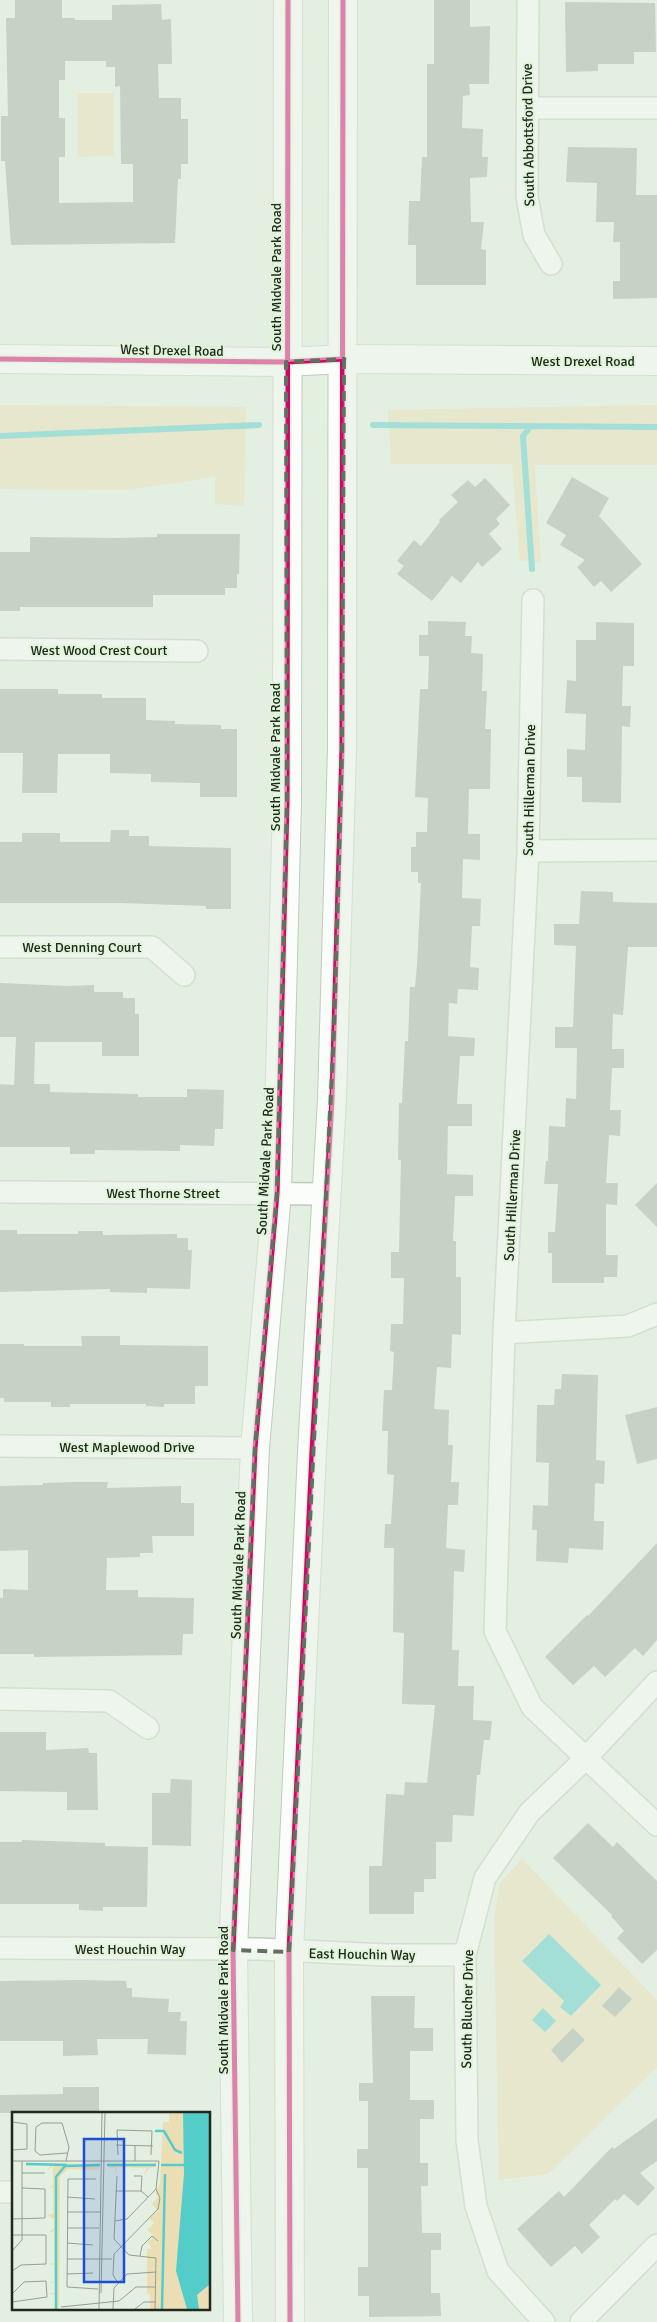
<svg xmlns="http://www.w3.org/2000/svg" width="657" height="2322" font-family="Signika,sans-serif">
  <style>
    .green { fill: #ebdeb5 }
    .water { fill: #54cdca }
    .lines { fill: none; stroke-linecap: round; stroke-linejoin: round }
    .stream { stroke: #54cdca; stroke-width: 6 }
    .building { fill: #a3afa5; fill-rule: evenodd }
    .minor-casing { stroke: #c1cbbf; stroke-width: 24 }
    .tertiary-casing { stroke: #c1cbbf; stroke-width: 30 }
    .secondary-casing { stroke: #c1cbbf; stroke-width: 30 }
    .minor { stroke: #fbfdfa; stroke-width: 21 }
    .tertiary { stroke: #fbfdfa; stroke-width: 28 }
    .secondary { stroke: #fbfdfa; stroke-width: 28 }
    .cycleway-casing { stroke: #dff5da; stroke-width: 8 }
    .cycleway { stroke: #d6006c; stroke-width: 5 }
    .marked { fill: none; stroke: #656e62; stroke-width: 4; stroke-dasharray: 10 6; stroke-linejoin: round }
    .labels { text-anchor: middle; stroke-width: 4; stroke-linejoin: round; paint-order: stroke }
    .street-label { font-size: 14px; fill: #21281e; stroke: #dff5da }
    .inset-river { fill: none; stroke: #54cdca; stroke-width: 2.5 }
    .inset-road { fill: none; stroke: #959f92; stroke-width: 1 }
    .view { fill: #1d4ed8; fill-opacity: 0.15; stroke: #1d4ed8; stroke-width: 2.5 }
    .inset-edge { fill: none; stroke: #21281e; stroke-width: 2.5 }
  </style>
  <rect width="100%" height="100%" fill="#e3efe0"/>
  <path class="green" d="M77,93H114V156L78,157Z
    M0,405L246,407L244,506L215,504V477L128,490L0,489Z
    M657,405V465H535L541,563L520,560L512,464H391L388,410Z
    M522,1859L657,2000V2067L549,2174L499,2180L494,1916L500,1883Z"/>
  <path class="water" d="M549,1934L601,1985L571,2016L560,2007L564,2001L522,1961Z
    M543,2008L556,2021L545,2032L532,2020Z"/>
  <g class="lines">
    <path class="stream" d="M373,425L657,427
      M531,426L523,436L532,569
      M0,436L259,425"/>
  </g>
  <path class="building" d="M15,0H62V18H75V20H112V5L161,4L162,20L171,19L172,64H158L159,98H181V119H188V164H181V179H178L175,243L11,245L5,161H1V116H8L6,18H15ZM65,61H106V67H115V87L120,86L121,164H133V202L59,203V157H65V118H59V80H65Z
    M434,0H470V27L490,26L489,84H469L470,95L463,96L462,128L483,129L482,157H488L487,177L470,178L471,222H484L481,249L486,250V285H416V245H408L409,201H420L422,157H427V64H434Z
    M565,2L655,3L656,52H634V64H598V71L566,72Z
    M568,147L637,148L636,195H657V298L613,299V281H620V242H613L614,222H596L597,183L566,182Z
    M572,477L609,498L599,516L642,564L611,592L601,581L594,587L577,567L585,560L560,545L566,535L546,523Z
    M485,478L510,505L496,519L500,524L489,534L502,549L482,567L478,562L461,583L452,576L432,601L397,574L404,566L397,561L414,540L421,546L440,522L439,520L458,502L451,495L468,480L475,487Z
    M157,534H240L239,574H237V588H225V595H153V607H20V611H0V552H30V537L116,538L157,537Z
    M428,621L466,622L465,636H472L471,653L483,654L482,691H487L485,729H491L490,789H469L468,834H480V860L463,859L462,898L481,899L480,926H472L470,967L479,968L478,990L458,989L457,1004L449,1003L448,1036L475,1038L474,1056H460L457,1104H472V1126H448L447,1174L473,1175V1196H455L453,1241H456V1277H461V1335L452,1334L451,1368L437,1367L434,1409L449,1410L448,1445H453L451,1482H459L458,1505H448L446,1548L465,1550L464,1572L454,1571L452,1650H459L458,1686H474L473,1720L492,1721L490,1740H484L480,1775H477L474,1816L453,1815L452,1842H436V1879H424V1892H414V1914H369V1866H382L386,1794L404,1795L405,1782L427,1783L435,1705L402,1704L404,1633L393,1632L394,1548H384L385,1524H391L394,1475L387,1474L388,1431H382L384,1390H392L394,1352L390,1351L391,1324H403L404,1278H391V1252H399L401,1160H398L399,1103H402L405,1041H408L410,987H415L417,965L421,883H418V872H411V847H416V832H427L428,798L415,797L420,689H428L429,656H419V635H428Z
    M596,622L634,623V666H623L622,706H631L630,727L622,726L621,803L582,802V777H567V749L585,750L586,714L565,713L567,680L576,681V640H596Z
    M0,689H58V694H102V698H146V720L175,721V724L221,725V729H237V797H200V783L151,782V774L110,773V754H58L57,793H22L23,753H0Z
    M111,830H129V836H149V846L231,848V909H206V906L121,903H0V842H22V833H60V842H110Z
    M581,891L613,892V902L657,903V947H628L623,1015L613,1014L612,1049H624V1068H612L610,1110H621L620,1136L609,1135L606,1183H618L617,1205L606,1204V1255H618L617,1277H604V1283H552V1253H548V1232H555L558,1184H544L546,1161H548L549,1126L565,1127L566,1098L576,1099L577,1048H555V1027H573L576,946L554,945V924H579Z
    M0,983L68,986L94,985V992H123V998H135V1014H139V1056H102V1042H35L34,1084H50V1092L138,1094V1097H187V1089L224,1090L223,1129H215L214,1146L180,1145V1151L95,1150V1154H70V1147H0V1084L14,1085L16,1037H0Z
    M657,1183V1227L635,1205Z
    M0,1230H17V1234H78V1231H103V1235L177,1234V1238H188V1250H192L190,1289L147,1288V1293L110,1292V1289L0,1292Z
    M81,1336H120V1345L208,1346V1386H195V1404H164V1407L146,1406V1404H70V1407H51V1402H4V1398H0V1344H24V1346H82Z
    M562,1374L598,1375L596,1460L605,1461L604,1484L595,1483L594,1521H604L603,1550L569,1548L568,1563L536,1561L537,1530H532L533,1505L548,1506L549,1463L536,1462L537,1405H554L555,1389H561Z
    M657,1407V1459L637,1464L625,1415Z
    M75,1482H108L107,1488L181,1486V1503H194V1536H152L153,1553H140V1557L107,1558L106,1590H138V1597L194,1598L193,1634H183L182,1655L34,1657V1654H0V1598H3V1589L28,1590V1550L0,1551V1486L43,1485V1483Z
    M657,1543V1640L643,1656L635,1648L605,1677L594,1666L573,1685L545,1657L587,1615L588,1616Z
    M0,1732H46V1750L88,1748L89,1753H97L98,1810H67V1792L0,1791Z
    M171,1779L192,1780L191,1846L152,1845V1793H170Z
    M588,1823L613,1847L617,1842L657,1881V1950L642,1964L617,1938L624,1931L611,1916L612,1915L553,1858Z
    M22,1840L105,1843V1846L148,1847L147,1907H103V1911L79,1910V1904H0V1842H22Z
    M83,1980L126,1981L127,1988H132V1997L169,1999L168,2012H181L180,2021H187L186,2055L147,2054L148,2039H97L98,2055L63,2056V2041H0V1981Z
    M619,1987L632,1999L615,2017L602,2006Z
    M371,1996H415L414,2028H433V2051H410V2100H434V2119H420V2163H428V2186H421L422,2233H441V2250H431V2293H440L441,2316L369,2317V2296H358V2267H368V2168H357V2149H368V2101H359V2083H373Z
    M573,2028L585,2040L562,2063L551,2050Z
    M63,2087H99V2113H0V2095L63,2094Z
    M657,2118V2161L640,2173L655,2188L638,2206L624,2194L617,2201L615,2199L589,2225L600,2237L582,2254L575,2246L551,2267L517,2229L559,2191L564,2197L612,2147L614,2149Z"/>
  <g class="lines">
    <g class="minor-casing">
      <path id="minor" d="M528,0L527,197L534,235L551,264
        M527,108H657
        M533,600L528,851L504,1333L495,1631L532,1707L657,1825
        M0,649L197,651
        M528,851L657,850
        M0,947H152L184,975
        M0,1192L327,1194
        M504,1333L628,1326L657,1314
        M0,1446L255,1448
        M0,1699L109,1701L148,1728
        M0,1948L259,1949L386,1955H465
        M0,2192H14
        M544,2322L498,2271L476,2206L467,2140L465,1955L485,1878L529,1813L585,1759L657,1682
        M581,2322L657,2245"/>
    </g>
    <g class="tertiary-casing">
      <path id="tertiary" d="M0,359L286,362L344,359L657,361"/>
    </g>
    <g class="secondary-casing">
      <path id="secondary" d="M238,2322L233,1950L255,1448L277,1193L287,802L288,0
        M290,2322L289,1952L312,1452L332,1099L342,749L343,0"/>
    </g>
    <use href="#minor" class="minor"/>
    <use href="#tertiary" class="tertiary"/>
    <use href="#secondary" class="secondary"/>
    <g class="cycleway-casing">
      <path id="cycleway" d="M0,359L286,362L344,359
        M238,2322L233,1950L255,1448L277,1193L287,802L288,0
        M290,2322L289,1952L312,1452L332,1099L342,749L343,0"/>
    </g>
    <use href="#cycleway" class="cycleway"/>
  </g>
  <path d="M0 0H657V2322H0ZM344,359L342,749L334,1030L289,1952L233,1950L255,1448L277,1193L287,802L286,362Z" fill="#e3efe0" fill-opacity=".55" fill-rule="evenodd"/>
  <path class="marked" d="M344,359L342,749L334,1030L289,1952L233,1950L255,1448L277,1193L287,802L286,362Z"/>
  <g class="labels">
    <g class="street-label">
      <text transform="translate(528 135) rotate(-91)" y="5">South Abbottsford Drive</text>
      <text transform="translate(276 277) rotate(-90)" y="5">South Midvale Park Road</text>
      <text transform="translate(172 350) rotate(1)" y="5">West Drexel Road</text>
      <text x="583" y="366">West Drexel Road</text>
      <text x="99" y="655">West Wood Crest Court</text>
      <text transform="translate(275 757) rotate(-90)" y="5">South Midvale Park Road</text>
      <text transform="translate(529 790) rotate(-89)" y="5">South Hillerman Drive</text>
      <text x="82" y="952">West Denning Court</text>
      <text transform="translate(265 1161) rotate(-87)" y="5">South Midvale Park Road</text>
      <text x="163" y="1198">West Thorne Street</text>
      <text transform="translate(512 1195) rotate(-87)" y="5">South Hillerman Drive</text>
      <text x="127" y="1452">West Maplewood Drive</text>
      <text transform="translate(238 1565) rotate(-88)" y="5">South Midvale Park Road</text>
      <text x="130" y="1954">West Houchin Way</text>
      <text transform="translate(362 1954) rotate(1)" y="5">East Houchin Way</text>
      <text transform="translate(223 2000) rotate(-90)" y="5">South Midvale Park Road</text>
      <text transform="translate(467 2009) rotate(-89)" y="5">South Blucher Drive</text>
    </g>
  </g>
  <g transform="translate(12 2112)">
    <rect width="198" height="198" fill="#e3efe0"/>
    <path d="M157,0H197V197H138V182H135V137H140L136,130L142,124L135,118L142,111L138,106L146,99L140,92L146,85L143,81L148,71L151,10H157ZM14,51L87,52V58L57,57L48,64L47,197H43V183L37,181H43V171H37L43,169L42,153L36,152L42,151V119L36,121L42,116V107L35,103L41,102V75L36,76L41,73V54L35,59L39,53ZM144,51V55L138,56L131,63L135,56L105,55V61L103,56L96,55V52Z" fill="#ebdeb5"/>
    <path d="M171,0H197V173L185,183L187,197H175L164,159L172,62Z" fill="#54cdca"/>
    <path class="inset-river" d="M143,19H152L163,38L170,41M14,52L55,53M95,53H144M149,53H172M44,197V65L53,54L88,53M150,197L153,62"/>
    <path class="inset-road" d="M29,0H80M105,0H149M0,10L15,12V37M105,18L140,19M105,18L106,43M104,33L141,34M0,38L15,37M139,43L140,19M0,49H147L144,77L115,107L103,109M54,49L57,35L50,11H30L24,15L23,39L28,43L55,41M123,49V34M10,61H33M105,64L102,127L117,143L144,146L143,197M122,64H130L129,79M56,67L55,175L86,177M56,67H84M10,76L33,77M104,79H129L136,85M55,85L83,87M55,100H89M33,106V77M0,107L33,106M55,116H87M0,123H34M34,123V152M55,131L81,133M0,139L10,128V49M128,144L130,134L140,124L146,129M55,147H100M0,159L9,153L34,152M55,162L81,161M34,169L35,185M106,171L101,163L102,142L146,97L148,86L144,77M89,181L93,0M0,182L12,170L34,169M0,190L35,185M49,195L107,189L124,175H144M87,197L90,0M101,197L102,176L115,162L144,160M123,197L132,190H144"/>
    <path class="view" d="M72,27H112V170H72Z"/>
    <rect width="198" height="198" class="inset-edge"/>
  </g>
</svg>
